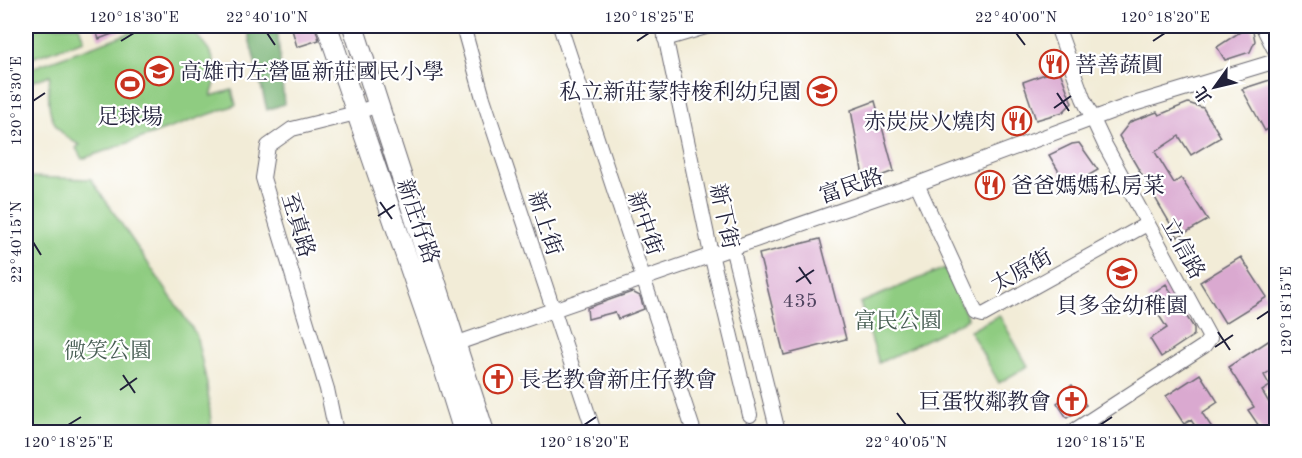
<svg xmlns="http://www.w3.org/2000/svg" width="1302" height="458" font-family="'Old Standard TT','Noto Serif TC',serif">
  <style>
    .green { fill: #8fcc81; stroke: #58775e; stroke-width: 1.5 }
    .forest { fill: #73b06f; stroke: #4a6955; stroke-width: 1.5 }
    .building { fill: #daa9d0 }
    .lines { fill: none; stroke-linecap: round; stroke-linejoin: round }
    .street-casing { stroke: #6b6972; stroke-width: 16 }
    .secondary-casing { stroke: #6b6972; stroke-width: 22 }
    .street { stroke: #fff; stroke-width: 14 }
    .secondary { stroke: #fff; stroke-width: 20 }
    .ticks { fill: none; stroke: #22223b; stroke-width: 2 }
    .labels { text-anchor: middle; stroke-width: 4.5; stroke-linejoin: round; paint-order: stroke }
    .number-label { font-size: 20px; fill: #504460 }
    .poi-label { font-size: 22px; fill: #22223b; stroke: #fff; text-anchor: start }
    .street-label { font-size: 22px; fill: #22223b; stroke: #fff }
    .park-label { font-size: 22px; fill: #485e54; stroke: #fff }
    .neatline { fill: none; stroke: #22223b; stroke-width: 2 }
    .ticks-label { font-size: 15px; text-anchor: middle; fill: #22223b }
  </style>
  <rect width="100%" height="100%" fill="#fff"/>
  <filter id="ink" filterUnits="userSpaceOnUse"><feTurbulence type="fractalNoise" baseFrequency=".0167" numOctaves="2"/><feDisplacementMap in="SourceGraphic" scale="12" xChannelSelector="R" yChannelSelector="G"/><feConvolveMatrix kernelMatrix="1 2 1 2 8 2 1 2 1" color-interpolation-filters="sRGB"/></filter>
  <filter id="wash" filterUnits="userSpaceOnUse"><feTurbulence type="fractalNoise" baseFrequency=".008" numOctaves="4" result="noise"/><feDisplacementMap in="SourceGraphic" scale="24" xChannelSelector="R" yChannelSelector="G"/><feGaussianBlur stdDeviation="1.35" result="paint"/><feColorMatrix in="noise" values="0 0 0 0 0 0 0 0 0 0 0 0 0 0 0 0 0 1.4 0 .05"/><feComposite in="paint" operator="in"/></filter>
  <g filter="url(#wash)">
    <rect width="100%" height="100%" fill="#f2ecd7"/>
    <path class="green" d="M26,26H79L84,40L26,60Z
      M149,26H189L186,27C211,45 223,66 211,96L232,90L236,105L82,159L76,148L80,145C48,130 46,106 50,75L26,84V70Z
      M26,177L91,179L196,334L207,384L212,432H26Z
      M945,268L968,319L879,363L860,303Z
      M999,315L1028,366L999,383L970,331Z"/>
    <path class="forest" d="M246,26H277L284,104L267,110Z"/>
    <g id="blocks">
      <path class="building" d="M94,26H133L99,39Z
        M291,26H315L319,40L297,47Z
        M1249,26H1252L1255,41L1250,52L1225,60L1217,47Z
        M1059,69L1072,103L1063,112L1036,120L1023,82Z
        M1276,78V124L1265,131L1242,89Z
        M875,101L894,171L864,182L851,110Z
        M1188,103L1203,108L1221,137L1191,155L1179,136L1155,152L1174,183L1181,178L1208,220L1178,237L1119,136L1130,122L1157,112L1159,115Z
        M1079,143L1098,170L1068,187L1049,155L1072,144Z
        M820,239L846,339L784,355L759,254Z
        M1241,257L1267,297L1225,323L1200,282Z
        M1166,284L1194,328V335L1161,357L1150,339L1167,328L1147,297Z
        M632,292L640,296L644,309L618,319L615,312L588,319L587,308Z
        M1276,336V367L1264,375L1270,386L1262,391L1276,414V432H1263L1248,410L1254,407L1228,367Z
        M1200,374L1218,402L1202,413L1215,432H1199L1191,420L1184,424L1166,396Z
        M1072,385L1086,405L1067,418L1057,403L1064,398L1061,393Z"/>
    </g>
  </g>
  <g filter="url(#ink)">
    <use href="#blocks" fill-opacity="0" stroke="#6b6972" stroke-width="1.5"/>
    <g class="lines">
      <g class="street-casing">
        <path id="street" d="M463,26L483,98L594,432
          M560,26L694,432
          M663,26L711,254L750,415
          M1057,26L1083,98L1105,145L1210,338L1204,346L1072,432
          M665,39L709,26
          M917,184L976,313L983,315L1147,224
          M732,247L778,432
          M449,346L917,184L1124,107L1276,61
          M336,432L327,389L263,178L268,146L292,129L356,113L380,104"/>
      </g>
      <g class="secondary-casing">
        <path id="secondary" d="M327,26L438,349L464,432
          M353,26L484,432
          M1266,26L1276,46"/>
      </g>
      <use href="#street" class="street"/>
      <use href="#secondary" class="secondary"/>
    </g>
  </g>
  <path class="ticks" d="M267,33L275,45M1016,33L1025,45M121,41L134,33M637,41L649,33M1153,41L1165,33M1057,93L1069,111M33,101L45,93M1054,108L1071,96M380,202L392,219M378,216L395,205M33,242L41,255M799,267L811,284M796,282L814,270M1257,319L1269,311M1218,332L1230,350M1215,347L1233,335M123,375L135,393M120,390L137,378M897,413L906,425M68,425L81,417M584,425L596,417M1100,425L1112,417"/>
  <defs>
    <g id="restaurant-ring" transform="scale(1.5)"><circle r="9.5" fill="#fff" stroke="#c8321e" stroke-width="1.5"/><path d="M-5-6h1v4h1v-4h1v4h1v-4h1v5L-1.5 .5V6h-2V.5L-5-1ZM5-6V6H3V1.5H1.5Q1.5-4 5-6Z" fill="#c8321e"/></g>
    <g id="school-ring" transform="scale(1.5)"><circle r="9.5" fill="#fff" stroke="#c8321e" stroke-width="1.5"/><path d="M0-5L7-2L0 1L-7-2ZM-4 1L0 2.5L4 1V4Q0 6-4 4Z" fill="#c8321e"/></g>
    <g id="stadium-ring" transform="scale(1.5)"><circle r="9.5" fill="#fff" stroke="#c8321e" stroke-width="1.5"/><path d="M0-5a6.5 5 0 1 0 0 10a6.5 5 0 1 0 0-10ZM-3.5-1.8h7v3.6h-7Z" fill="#c8321e"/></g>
    <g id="church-ring" transform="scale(1.5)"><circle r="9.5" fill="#fff" stroke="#c8321e" stroke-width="1.5"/><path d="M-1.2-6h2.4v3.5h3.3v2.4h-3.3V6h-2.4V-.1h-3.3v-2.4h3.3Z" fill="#c8321e"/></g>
  </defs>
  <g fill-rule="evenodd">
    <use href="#restaurant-ring" x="1054" y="64"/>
    <use href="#school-ring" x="159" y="71"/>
    <use href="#stadium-ring" x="130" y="84"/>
    <use href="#school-ring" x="822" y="91"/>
    <use href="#restaurant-ring" x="1017" y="121"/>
    <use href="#restaurant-ring" x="990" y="185"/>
    <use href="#school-ring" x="1122" y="273"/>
    <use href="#church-ring" x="498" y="379"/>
    <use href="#church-ring" x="1072" y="401"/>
  </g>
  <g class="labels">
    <g class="number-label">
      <text x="800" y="307">435</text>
    </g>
    <g class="poi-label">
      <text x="1075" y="72">菩善蔬圓</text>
      <text x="180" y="79">高雄市左營區新莊國民小學</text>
      <text x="801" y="99" text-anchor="end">私立新莊蒙特梭利幼兒園</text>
      <text x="130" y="124" text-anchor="middle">足球場</text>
      <text x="996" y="129" text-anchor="end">赤炭炭火燒肉</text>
      <text x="1011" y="193">爸爸媽媽私房菜</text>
      <text x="1122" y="313" text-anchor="middle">貝多金幼稚園</text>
      <text x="519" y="387">長老教會新庄仔教會</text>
      <text x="1051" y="409" text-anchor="end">巨蛋牧鄰教會</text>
    </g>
    <g class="street-label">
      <text transform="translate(851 185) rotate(-19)" y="8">富民路</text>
      <text transform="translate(725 216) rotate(78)" y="8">新下街</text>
      <text transform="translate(419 221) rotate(71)" y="8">新庄仔路</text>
      <text transform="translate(546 223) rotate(72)" y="8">新上街</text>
      <text transform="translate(646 223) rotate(71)" y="8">新中街</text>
      <text transform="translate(299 225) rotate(73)" y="8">至真路</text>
      <text transform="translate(1184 248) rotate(61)" y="8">立信路</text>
      <text transform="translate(1021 270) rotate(-29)" y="8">太原街</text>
    </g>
    <g class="park-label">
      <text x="898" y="328">富民公園</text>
      <text x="108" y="358">微笑公園</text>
    </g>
  </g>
  <rect width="1302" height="458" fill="none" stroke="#fff" stroke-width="66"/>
  <g transform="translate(1215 87) rotate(236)" stroke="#ffffff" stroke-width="4.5" paint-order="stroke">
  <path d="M0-4.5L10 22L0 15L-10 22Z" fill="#22223b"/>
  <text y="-9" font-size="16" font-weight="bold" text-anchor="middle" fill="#22223b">北</text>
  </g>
  <rect x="33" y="33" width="1236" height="392" class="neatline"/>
  <g class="ticks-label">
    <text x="134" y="22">120°18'30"E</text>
    <text x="267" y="22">22°40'10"N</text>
    <text x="649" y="22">120°18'25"E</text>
    <text x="1016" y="22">22°40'00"N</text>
    <text x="1165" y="22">120°18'20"E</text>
    <text transform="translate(16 101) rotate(-90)" y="5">120°18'30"E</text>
    <text transform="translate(16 242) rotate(-90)" y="5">22°40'15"N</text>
    <text transform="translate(1286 311) rotate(-90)" y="5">120°18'15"E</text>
    <text x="68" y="447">120°18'25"E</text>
    <text x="584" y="447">120°18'20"E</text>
    <text x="906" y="447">22°40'05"N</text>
    <text x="1100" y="447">120°18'15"E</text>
  </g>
</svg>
